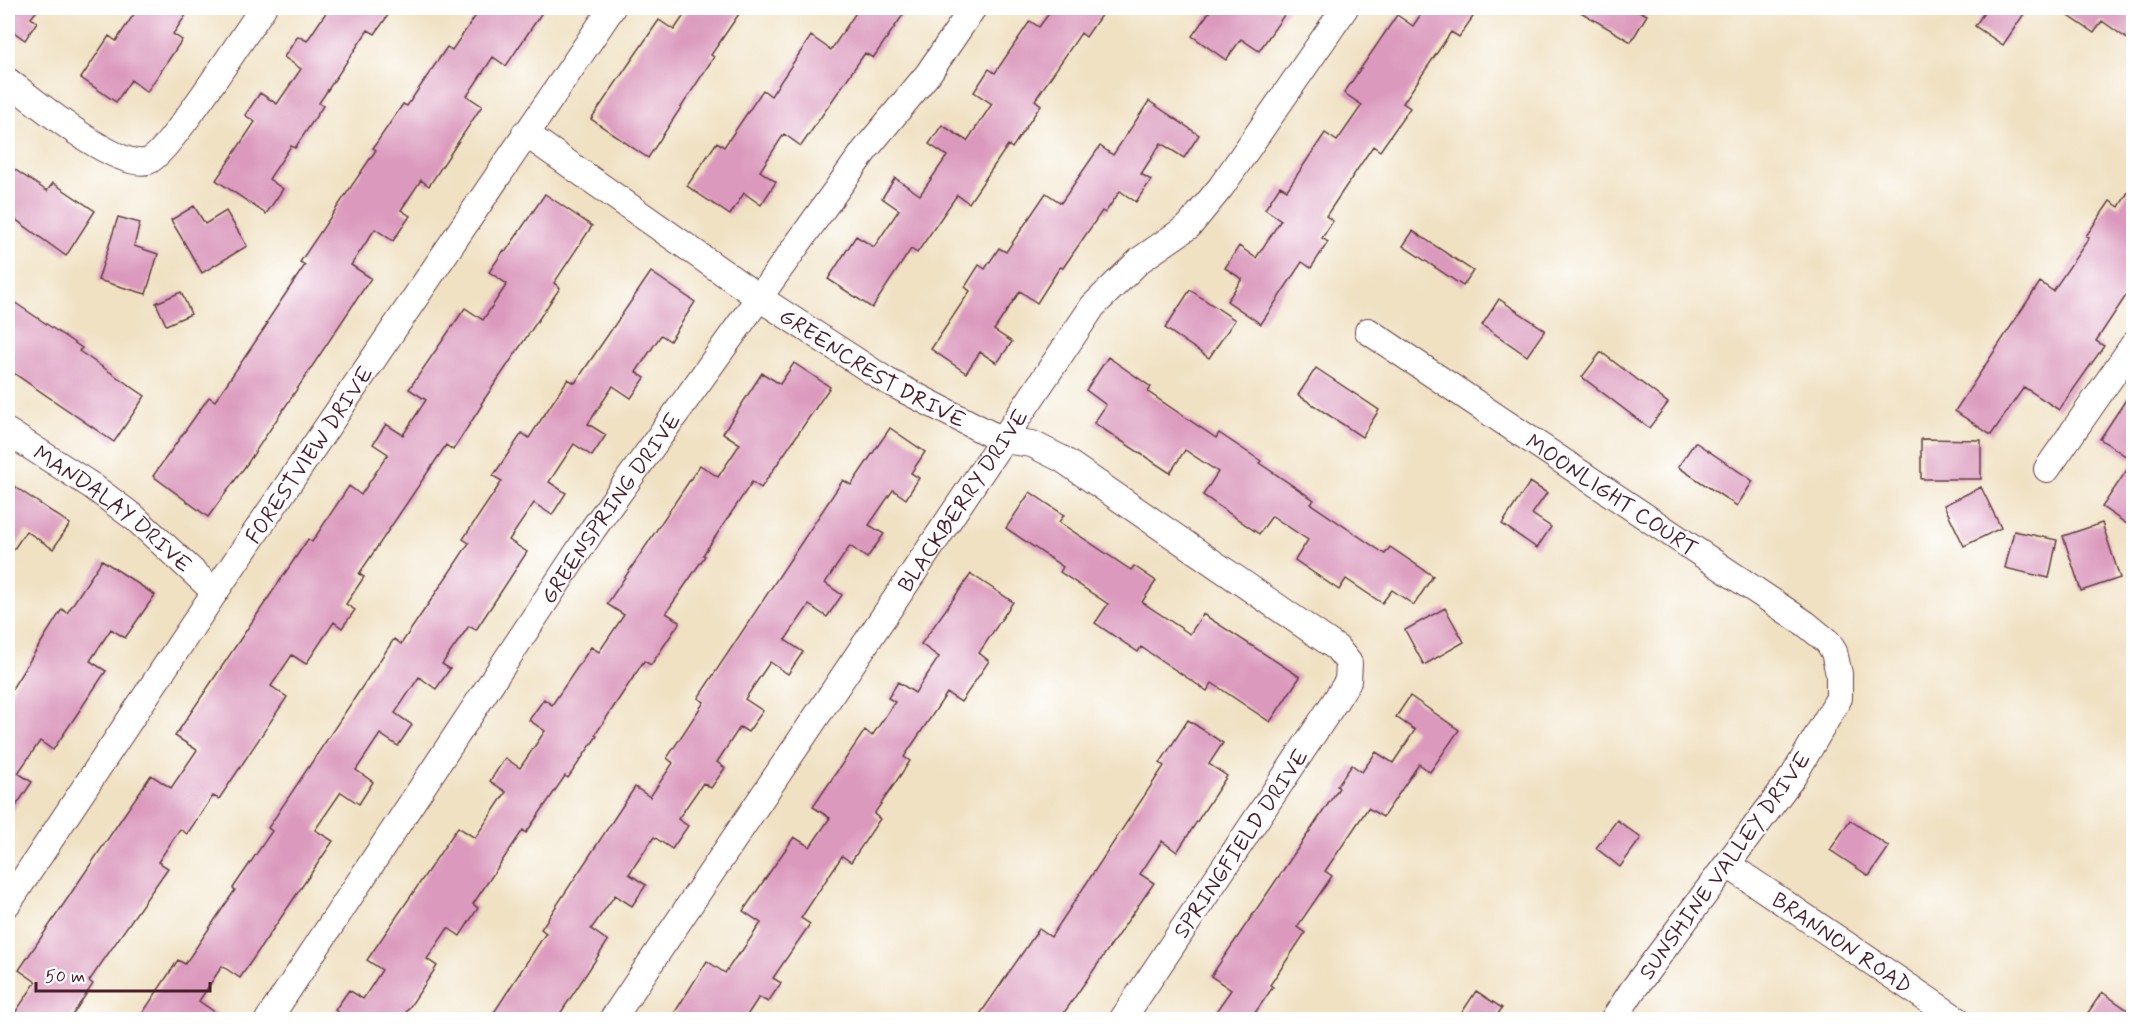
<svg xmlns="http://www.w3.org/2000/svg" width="2141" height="1027" font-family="Mynerve,sans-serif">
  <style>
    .building { fill: #db9abd }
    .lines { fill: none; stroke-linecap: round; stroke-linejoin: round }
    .minor-casing { stroke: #633c42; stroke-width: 28 }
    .minor { stroke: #fff; stroke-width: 26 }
    .labels { text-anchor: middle; stroke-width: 4.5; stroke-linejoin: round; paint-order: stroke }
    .street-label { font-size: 22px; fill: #4a1f2b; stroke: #fff }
  </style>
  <rect width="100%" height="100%" fill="#fff"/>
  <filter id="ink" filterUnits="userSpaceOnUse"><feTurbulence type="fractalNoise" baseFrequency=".0167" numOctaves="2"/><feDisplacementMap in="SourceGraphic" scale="12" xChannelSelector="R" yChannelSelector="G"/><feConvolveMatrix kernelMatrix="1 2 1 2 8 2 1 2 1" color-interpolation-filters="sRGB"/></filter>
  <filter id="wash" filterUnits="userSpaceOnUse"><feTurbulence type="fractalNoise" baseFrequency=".008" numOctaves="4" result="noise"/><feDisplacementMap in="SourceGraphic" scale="24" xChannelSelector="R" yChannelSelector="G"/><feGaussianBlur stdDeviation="1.35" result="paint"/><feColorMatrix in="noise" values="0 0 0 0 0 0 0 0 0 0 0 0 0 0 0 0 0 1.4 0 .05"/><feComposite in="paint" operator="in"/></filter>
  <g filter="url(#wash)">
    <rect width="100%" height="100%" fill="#f0e1c3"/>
    <g id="blocks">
      <path class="building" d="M8,8H39L31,18L37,22L25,40L8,28Z
        M138,8H176L186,15L173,34L182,40L147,92L131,80L116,102L81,78L109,36L116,41Z
        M329,8H393L375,34L368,30L319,103L323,106L295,148L291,146L269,179L283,189L266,214L216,180L255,122L245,115L260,93L277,104L301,69L284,57L298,36L307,41Z
        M481,8H545L506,66L493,57L467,96L482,106L429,186L421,180L401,210L410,216L393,241L375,229L351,265L371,278L247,464L208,517L153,476L209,397L215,401L268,323H266L305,265L300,262L376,150L373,148L403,104L407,106L447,47L452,50Z
        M689,8H743L711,55L714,57L648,158L591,119L659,20L674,30Z
        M859,8H892L903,15L873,58L865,53L801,146L784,134L760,171L776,182L761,205L744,193L730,215L687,186L717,142L724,147L763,90L771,96L811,36L831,50Z
        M1053,8H1106L1086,37L1081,33L1035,100L1041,105L1012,148L1008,145L969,203L957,195L917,253L911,249L872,308L828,279L856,236L874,247L899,210L882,198L895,178L920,195L947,156L929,144L942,125L967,141L992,104L974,92L989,69L995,73L1030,21L1039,27Z
        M1212,8H1289L1259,51L1241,39L1226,60L1192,36Z
        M1425,8H1479L1459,37L1451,32L1403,103L1410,108L1380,151L1373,146L1326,216L1333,221L1322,238L1328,242L1311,268L1302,262L1261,324L1227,301L1242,279L1225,268L1239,246L1256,258L1281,220L1265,209L1280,186L1287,190L1325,133L1337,141L1362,105L1344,93L1397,15L1413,26Z
        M1574,8H1634L1647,15L1631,42Z
        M1987,8H2028L2003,45L1975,26Z
        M2057,8H2133V43L2102,21L2094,33Z
        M1149,101L1199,135L1184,158L1161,143L1141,174L1151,180L1136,202L1120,191L1105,213L1102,211L1063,268L1060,267L1037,303L1020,291L994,330L1012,342L997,363L980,352L966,373L931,349L970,291L965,287L979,265L985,269L999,248L1006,252L1046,193L1061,203L1100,146L1113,155Z
        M8,165L47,191L53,183L95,211L66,256L8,214Z
        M2133,184V285L2096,341L2104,346L2059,410L2024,387L1991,435L1955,411L2040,282L2053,291L2089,238L2086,236L2110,201L2119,207Z
        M545,194L592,226L554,283L560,288L481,404L482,405L453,450L446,445L359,574L364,577L346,604L355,610L342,628L334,622L306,664L292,655L271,686L287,697L219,799L213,796L187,834L180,829L158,862L168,868L89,981L93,984L69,1020H10L36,982L19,970L151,775L171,788L197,750L175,736L308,539L312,542L349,486L361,495L388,454L373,444L386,424L403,435L426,400L409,389L465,308L483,320L507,284L489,272L504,250L506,251Z
        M194,206L205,224L226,211L247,246L202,273L171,220Z
        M118,217L140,223L134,246L158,254L146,294L98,280Z
        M1413,231L1473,271L1463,286L1403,246Z
        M651,272L695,302L670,341L661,335L636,372L645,378L631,398L613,386L588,424L606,435L592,456L574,444L549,482L566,493L552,515L534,503L509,540L527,552L476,630L469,626L442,664L450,669L436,689L419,677L395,713L412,725L398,746L380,734L356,770L373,782L359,804L341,792L315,830L333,841L240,978L222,966L199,1001L226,1020H138L178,960L185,964L235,890L233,888L272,831L268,828L394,639L401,644L431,600L469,543L463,539L502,481L493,476L522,433L529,438L568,379L575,383Z
        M1190,290L1235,320L1209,358L1165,328Z
        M181,292L191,314L166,325L156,303Z
        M8,298L82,348L79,351L145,396L114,442L8,369Z
        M1499,299L1545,330L1527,356L1482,325Z
        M1601,352L1668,403L1649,428L1582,377Z
        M1108,357L1151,387L1148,392L1216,438L1219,433L1261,461L1259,463L1314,500L1311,504L1385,554L1390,547L1433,576L1414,605L1392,590L1382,603L1346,579L1339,590L1295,560L1308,540L1272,516L1259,534L1203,495L1218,472L1185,450L1170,473L1094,423L1106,405L1086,390Z
        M794,363L830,387L761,488L752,482L703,555L705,556L666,613L680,622L651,665L644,661L595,735L597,736L568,778L565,776L526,833L523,830L473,904L478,908L460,936L448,928L427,959L437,966L401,1020H349L335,1010L349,990L363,999L382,970L367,960L458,827L475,838L506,792L490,781L505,758L520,768L545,731L529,720L544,699L552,705L591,647L599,652L624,615L607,604L700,465L718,477L740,444L723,433L762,373L780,384Z
        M1316,368L1379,410L1362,437L1298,395Z
        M2133,389V528L2102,507L2133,461L2100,439Z
        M890,428L925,452L911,473L919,478L906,499L893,490L869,525L884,534L867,558L850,546L825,583L842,595L827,617L809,605L785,640L803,652L788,674L770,662L745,699L763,711L748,732L740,727L717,762L725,768L711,788L703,783L678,819L688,826L672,849L654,837L629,874L646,885L632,906L615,895L591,929L608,941L556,1020H489L546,933L541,929L635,787L650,797L673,763L667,758L704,702L698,698L843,480L851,485Z
        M1921,439L1981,440V479H1921Z
        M1695,442L1753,481L1737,506L1678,467Z
        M8,482L70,524L53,549L26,531L8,558Z
        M1530,482L1547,493L1532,514L1551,527L1537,548L1502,524Z
        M1981,487L2001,528L1964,546L1944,505Z
        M1030,492L1064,515L1059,522L1131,570L1134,566L1156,581L1142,602L1190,634L1203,614L1300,677L1270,722L1212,683L1207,691L1141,647L1138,652L1095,623L1108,604L1060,572L1063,567L1006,528Z
        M2102,523L2120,578L2081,591L2063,536Z
        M2014,531L2057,540L2049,578L2005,568Z
        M102,560L155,595L125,638L111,629L90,661L106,671L53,750L40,741L18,773L32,782L8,818V695L62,609L67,613Z
        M971,574L1013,602L979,653L989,661L961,702L947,693L904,757L910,761L874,814L880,819L851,862L842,856L801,918L810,924L773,978L781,983L768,1002L759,997L744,1020H670L707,961L725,973L738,954L739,955L761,923L743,911L794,837L810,847L830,818L813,807L865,730L872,736L895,702L888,698L898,682L915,693L939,657L921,644Z
        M1445,608L1464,642L1424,665L1405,630Z
        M1410,696L1459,730L1430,772L1419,764L1383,817L1368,808L1325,871L1332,876L1297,927L1305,933L1270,985L1273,987L1250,1020H1210L1231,990L1211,976L1339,788L1337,786L1352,765L1362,772L1376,752L1393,763L1415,730L1396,717Z
        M1188,720L1223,743L1209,764L1227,776L1177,852L1162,841L1140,874L1154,883L1059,1020H976L1039,929L1051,937L1164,766L1160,763Z
        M1617,820L1641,838L1620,867L1596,848Z
        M1850,820L1889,847L1869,876L1830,850Z
        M1476,991L1502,1008L1494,1020H1457Z
        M2102,992L2133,1014V1020H2083Z"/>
    </g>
  </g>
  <g filter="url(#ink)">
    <use href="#blocks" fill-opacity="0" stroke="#633c42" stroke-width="1.5"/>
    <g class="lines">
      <g class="minor-casing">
        <g id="minor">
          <path d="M8,81C33,100 118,171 148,161C167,155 246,32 263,8"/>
          <path id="s1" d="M525,133L758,297L887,381L986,432L1003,440L1032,444L1062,459L1337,648L1349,663L1348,681L1334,703L1122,1020"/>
          <path id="s2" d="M1368,331L1806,624L1828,642L1834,652L1839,674V698L1794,775L1632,991L1613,1020"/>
          <path id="s3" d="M8,432L92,486L136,519L215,592"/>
          <path d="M2047,469L2134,344"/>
          <path id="s4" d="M1728,865L1958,1020"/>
          <path id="s5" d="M8,903L215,592L612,8"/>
          <path id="s6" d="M268,1020L593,529L865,150L928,74L973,8"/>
          <path id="s7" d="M612,1020L1093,306L1140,260L1189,226L1221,187L1345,8"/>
        </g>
      </g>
      <use href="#minor" class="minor"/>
    </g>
  </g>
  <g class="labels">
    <g class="street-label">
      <text dy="8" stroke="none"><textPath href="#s1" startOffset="420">GREENCREST DRIVE</textPath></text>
      <text dy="8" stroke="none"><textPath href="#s5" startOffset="540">FORESTVIEW DRIVE</textPath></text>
      <text dy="8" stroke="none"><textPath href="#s2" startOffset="294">MOONLIGHT COURT</textPath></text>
      <text dy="8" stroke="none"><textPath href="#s7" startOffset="627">BLACKBERRY DRIVE</textPath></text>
      <text dy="8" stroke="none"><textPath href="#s6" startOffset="616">GREENSPRING DRIVE</textPath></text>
      <text dy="8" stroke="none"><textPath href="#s3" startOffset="130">MANDALAY DRIVE</textPath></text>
      <text transform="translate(1240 843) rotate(-56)" y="8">SPRINGFIELD DRIVE</text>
      <text transform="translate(1724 865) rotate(-54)" y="8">SUNSHINE VALLEY DRIVE</text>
      <text dy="8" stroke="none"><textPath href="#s4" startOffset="138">BRANNON ROAD</textPath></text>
    </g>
  </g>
  <rect width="2141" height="1027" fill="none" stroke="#fff" stroke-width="30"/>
  <path d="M36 982v9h174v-9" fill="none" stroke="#4a1f2b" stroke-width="3"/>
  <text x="45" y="982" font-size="18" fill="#4a1f2b" stroke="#ffffff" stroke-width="4.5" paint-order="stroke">50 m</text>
</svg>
